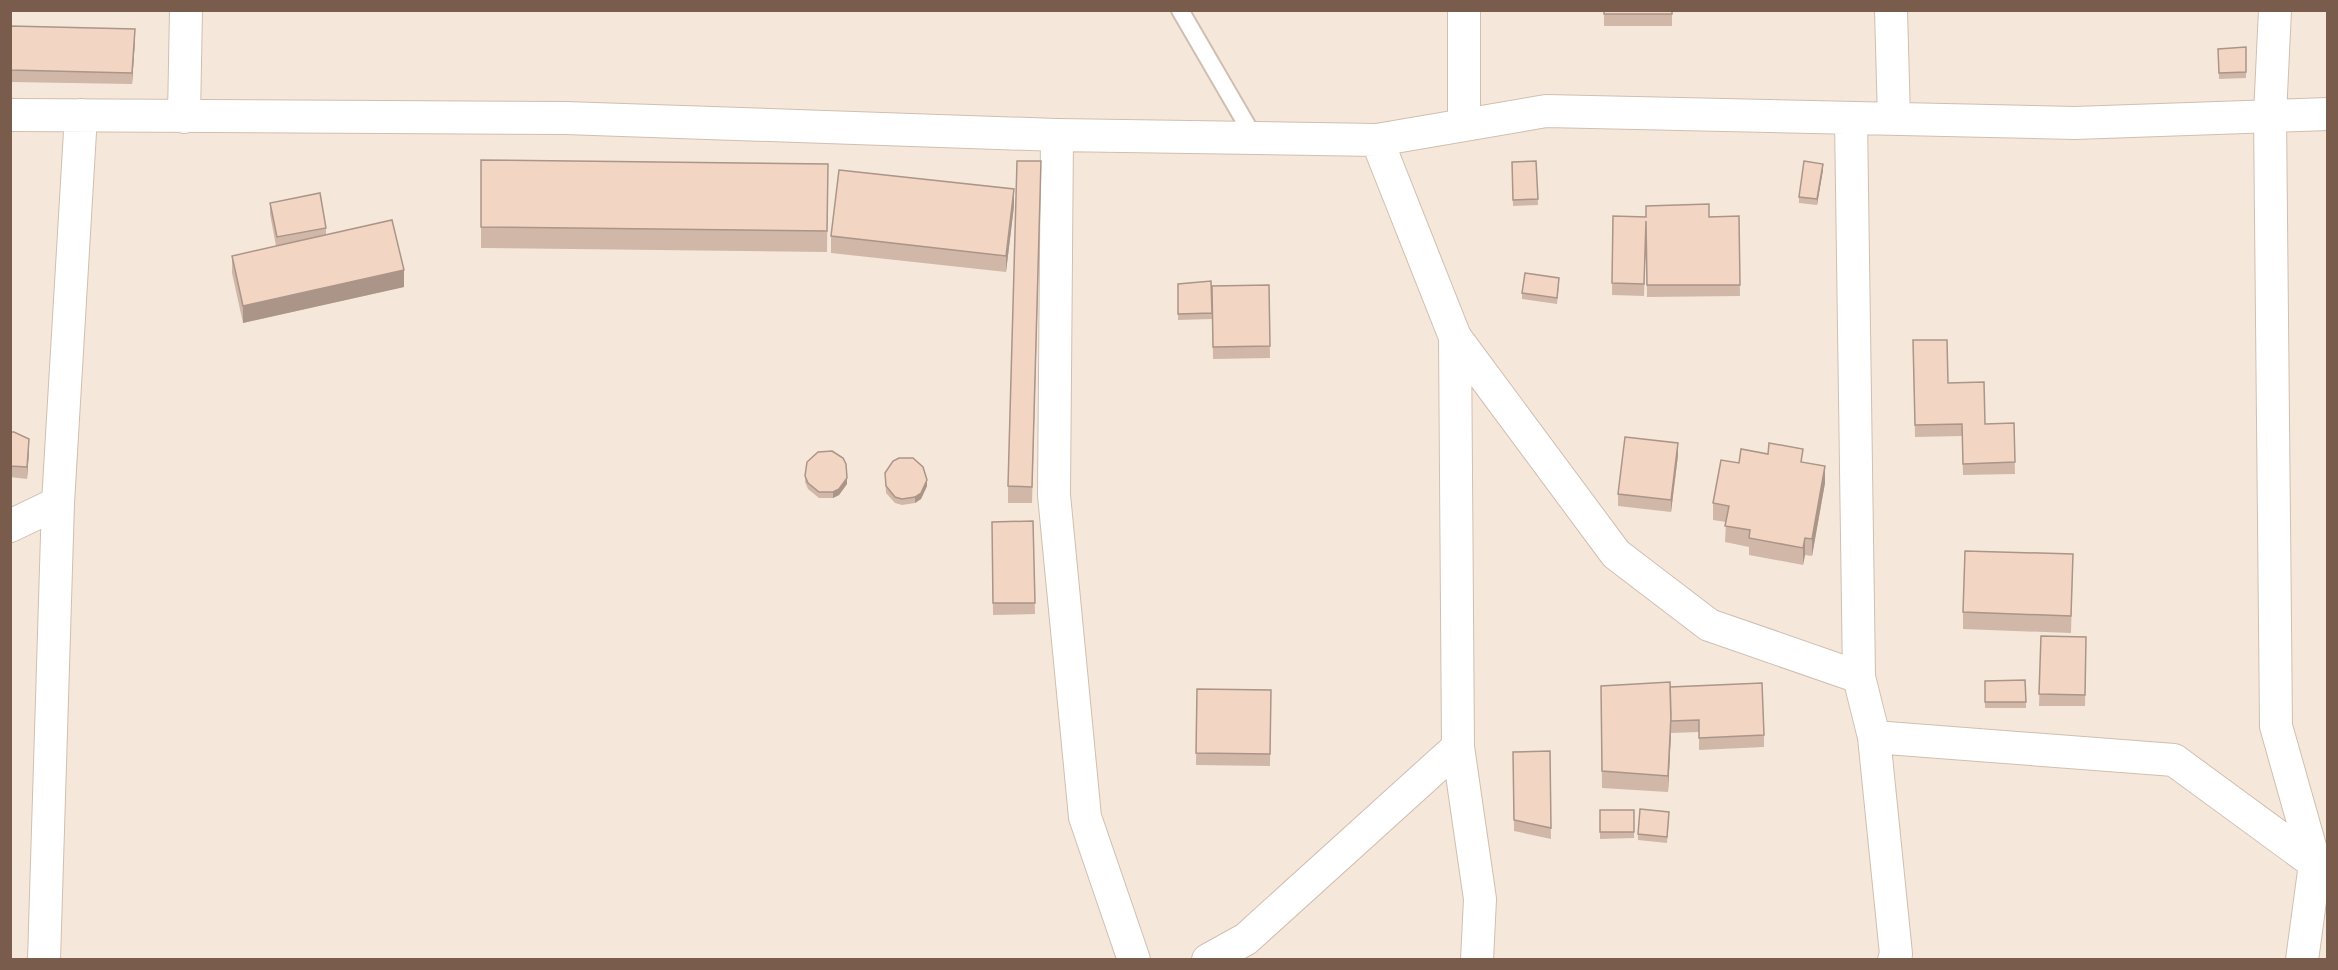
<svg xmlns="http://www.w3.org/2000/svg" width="2338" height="970" font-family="Commissioner,sans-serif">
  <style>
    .residential { fill: #f5e8da }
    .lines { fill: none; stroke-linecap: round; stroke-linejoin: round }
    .lane-casing { stroke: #d1beb0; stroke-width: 20 }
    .street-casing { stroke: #d1beb0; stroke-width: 34 }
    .lane { stroke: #fff; stroke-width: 16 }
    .street { stroke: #fff; stroke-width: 32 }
    .wall { fill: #d1b7a8 }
    .shaded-wall { fill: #aa9588 }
    .building { fill: #f3d5c3; stroke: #aa9588; stroke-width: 1.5 }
  </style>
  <rect width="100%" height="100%" fill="#fdf6ec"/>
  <path class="residential" d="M11,11H2327V959H11Z"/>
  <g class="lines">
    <g class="lane-casing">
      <path id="lane" d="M1180,10L1255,139"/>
    </g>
    <g class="street-casing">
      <path id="street" d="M1891,10L1894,119
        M2275,10L2270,115L2276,726L2315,864L2302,960
        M10,115L565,118L1057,135L1377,140L1546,111L2075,123L2328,114
        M184,117L186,10
        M1851,118L1859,677L1874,737L1896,954L1894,960
        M1464,125V10
        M1057,135L1054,495L1085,817L1134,960
        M1455,337L1616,554L1709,625L1859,677
        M10,526L58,503
        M1874,737L2174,760L2320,867
        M1458,747L1480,899L1477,960
        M44,960L58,503L81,115
        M1208,960L1246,939L1458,747L1455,337L1377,140"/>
    </g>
    <use href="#lane" class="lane"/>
    <use href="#street" class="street"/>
  </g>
  <path class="wall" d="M1604,10H1672V26H1604Z
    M10,26L135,40L132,84L10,82Z
    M2218,49L2246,72V78L2219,79Z
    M481,160L828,164L827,252L481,248Z
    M1536,161L1538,205L1513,206L1512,162Z
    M1823,170L1817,205L1799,203V197Z
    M1041,178L1032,503H1008V486Z
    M270,203L326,228V235L404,287L243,323L232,273V256L276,246L270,214Z
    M1014,206L1006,272L831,253V236Z
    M1613,216L1646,217L1739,216L1740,296L1647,297L1646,232L1644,296L1612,295Z
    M1211,281L1212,319L1178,320V284Z
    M1559,284L1557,304L1522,299V293Z
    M1269,285L1270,358L1213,359L1212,286Z
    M1913,340L1948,383L1985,424L2014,423L2015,474L1963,475L1962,436L1915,437Z
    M10,432L29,451L27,479L10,477Z
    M1678,455L1671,512L1618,506V494Z
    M1803,462L1825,483L1812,556L1805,555L1803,565L1749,555V547L1725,542L1726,522L1713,520V503Z
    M885,473L927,486L921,499L915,503L902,505L895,503L886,493Z
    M805,476L847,484L839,495L833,498H819L808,489L805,482Z
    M1033,521L1035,614L993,615L992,522Z
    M2073,554L2071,633L1963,629V612Z
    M2041,636L2086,637L2085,706H2039Z
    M2025,680L2026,708H1985V681Z
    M1670,687L1764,735V747L1699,750V732L1671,733L1668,792L1602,788L1601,703Z
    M1197,689L1271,690L1270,766L1196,765Z
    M1550,751L1551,839L1514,831L1513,752Z
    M1600,810H1634V838L1600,839Z
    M1669,818L1667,843L1638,840V834Z"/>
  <path class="shaded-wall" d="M135,29V40L132,84V73Z
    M1823,164V170L1817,205V199Z
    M1014,189V206L1006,272V256Z
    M404,270V287L243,323V306Z
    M29,439V451L27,479V467Z
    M1678,443V455L1671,512V500Z
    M1825,466V483L1812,556V539Z
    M847,478V484L839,495L833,498V492Z
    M927,480V486L921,499L915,503V497Z
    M1805,538V555L1803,565V548Z
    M1671,716V733L1668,792V776Z"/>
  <path class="building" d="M1604,10H1672V14H1604Z
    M10,26L135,29L132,73L10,70Z
    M2246,47V72L2219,73L2218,49Z
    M481,160L828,164L827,231L481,227Z
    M1017,161H1041L1032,487L1008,486Z
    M1536,161L1538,199L1513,200L1512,162Z
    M1804,161L1823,164L1817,199L1799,197Z
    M839,170L1014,189L1006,256L831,236Z
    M320,193L326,228L277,237L270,203Z
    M1709,204V217L1739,216L1740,285H1647L1646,221L1644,284L1612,283L1613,216L1646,217V206Z
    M392,220L404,270L243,306L232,256Z
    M1525,273L1559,278L1557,298L1522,293Z
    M1211,281L1212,313L1178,314V284Z
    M1269,285L1270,346L1213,347L1212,286Z
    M1913,340H1947L1948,383L1984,382L1985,424L2014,423L2015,462L1963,464L1962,424L1915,425Z
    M10,432H14L29,439L27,467L10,466Z
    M1625,437L1678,443L1671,500L1618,494Z
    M1769,443L1803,449L1801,462L1825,466L1812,539L1805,538L1803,548L1749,538L1750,530L1725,526L1729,506L1713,503L1721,460L1739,463L1741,449L1768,454Z
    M832,451L843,458L846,464L847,478L839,489L833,492H819L808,483L805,476L807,462L818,452Z
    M899,458H913L923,467L927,480L921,493L915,497L902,499L895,497L886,486L885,473L893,461Z
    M1033,521L1035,603H993L992,522Z
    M1965,551L2073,554L2071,616L1963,612Z
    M2041,636L2086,637L2085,695L2039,694Z
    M2025,680L2026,702H1985V681Z
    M1670,682L1671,716L1668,776L1602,771L1601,686Z
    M1762,683L1764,735L1699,738V720L1671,721L1670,687Z
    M1197,689L1271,690L1270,754L1196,753Z
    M1550,751L1551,828L1514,820L1513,752Z
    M1640,809L1669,812L1667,837L1638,834Z
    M1600,810H1634V832H1600Z"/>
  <rect width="2338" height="970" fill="none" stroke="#7a5c4d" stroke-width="24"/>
</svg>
